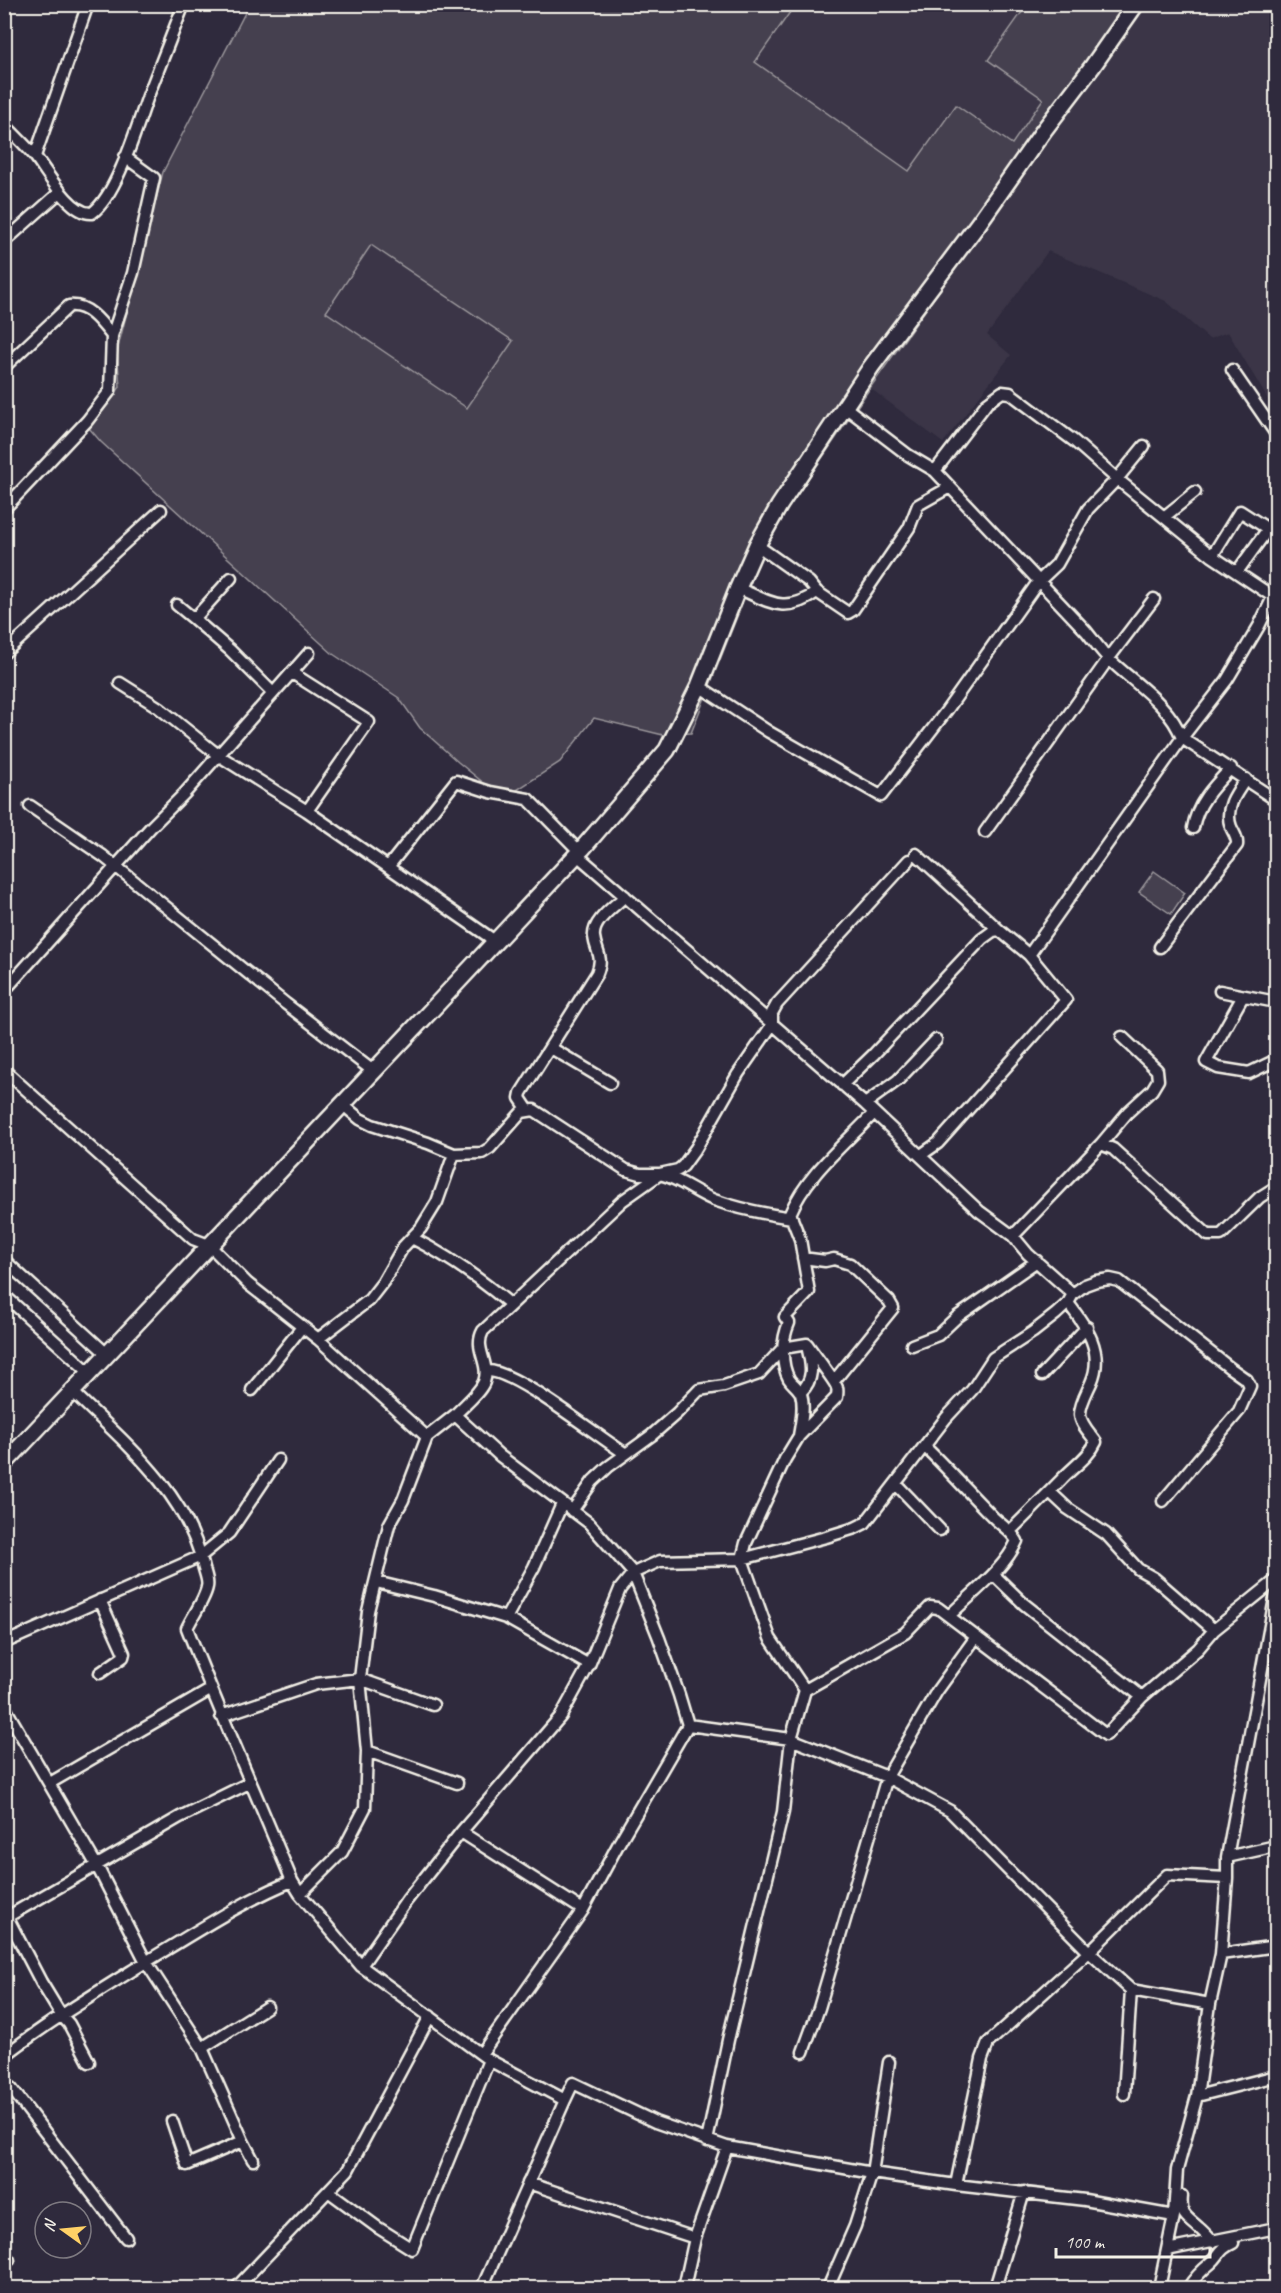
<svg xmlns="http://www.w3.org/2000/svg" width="1281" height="2293" font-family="Caveat,sans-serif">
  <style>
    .built { fill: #3b3647 }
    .green { fill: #454050; stroke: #9c989c; stroke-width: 1.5; fill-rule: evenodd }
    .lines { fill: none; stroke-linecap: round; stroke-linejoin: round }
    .street-casing { stroke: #f4f1e8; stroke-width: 15 }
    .secondary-casing { stroke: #f4f1e8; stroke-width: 20 }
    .street { stroke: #2f2a3d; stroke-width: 10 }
    .secondary { stroke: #2f2a3d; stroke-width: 15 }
  </style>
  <rect width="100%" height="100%" fill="#2f2a3d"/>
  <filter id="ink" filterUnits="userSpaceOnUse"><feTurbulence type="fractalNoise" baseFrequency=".0167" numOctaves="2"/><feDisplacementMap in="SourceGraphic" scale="12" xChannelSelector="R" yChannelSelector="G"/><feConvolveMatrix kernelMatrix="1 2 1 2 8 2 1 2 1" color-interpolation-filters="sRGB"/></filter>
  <g filter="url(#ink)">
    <path class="built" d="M795,5H1027L988,60L1043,99L1012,144L955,105L909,171L755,62Z
      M1142,5H1276V413L1228,332L1209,339L1166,301L1048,251L987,335L1011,355L943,443L870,388Z
      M371,244L513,341L467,408L326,312Z"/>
    <path class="green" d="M249,5H795L755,62L909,171L956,105L1012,144L1043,99L988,60L1027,5H1142L870,388L788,508L761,556L691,733L663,735L594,718L560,762L514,792L485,784L458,762L420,728L399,698L333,654L101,442L89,428L120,387L117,351L163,172ZM371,245L513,341L467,408L326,312Z
      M1154,871L1185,893L1171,914L1139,892Z"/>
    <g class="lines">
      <g class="street-casing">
        <path id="street" d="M4,124C14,134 24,144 34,155C46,170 70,215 92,213C117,195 137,126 148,96C160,65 172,35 184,4
          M35,156L88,4
          M4,242L60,192
          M4,367L69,306C88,304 101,322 112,336
          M1232,370L1276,434
          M845,407L908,455L935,471L1086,631C1094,641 1101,651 1110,660C1135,684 1170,705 1182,738L1276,800
          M935,471L987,403L1002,392L1010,393L1074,441L1117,479L1212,556L1272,596L1276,602
          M4,509L87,421L110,391L112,336L133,273L154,178L125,157
          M1164,517L1195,492
          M757,545L809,582L817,592L848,613L853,610L909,528L918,505L950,487
          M1212,556L1240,511L1268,529L1237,572
          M231,578L194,619L230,650L273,693
          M738,588C770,602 785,615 817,592
          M177,605L194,619
          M4,653L161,510
          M292,673L369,722L307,811
          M120,683L158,707L218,755L307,811L495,941
          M699,686L769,732L881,796L947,710L1038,582L1057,564L1088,509L1117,479L1144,446
          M30,806L103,856L286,1004L373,1071
          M1193,828C1197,803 1214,786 1231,768
          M985,832L1109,658L1154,599
          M576,854L865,1104L979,1211L1013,1236L1028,1254L1073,1294
          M916,854L999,930
          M388,867L456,781L490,792L528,799L579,851
          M1160,947L1237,845C1238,838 1234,834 1231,827C1224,809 1236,793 1246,779
          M1029,955L1182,738L1227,680L1259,626L1276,591
          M4,991L151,827L184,794L309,653
          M1220,991L1276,1002
          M1243,996L1206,1062L1218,1068L1249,1073L1276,1060
          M551,1048L610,1083
          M4,1070L193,1239L209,1245L248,1284L318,1339L427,1437L455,1415L500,1456L589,1523L633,1573L659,1638L679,1695L688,1725L791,1739L887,1777L950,1811L1089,1952L1131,1990L1210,2004L1197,2096L1177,2170L1174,2216L1159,2288
          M842,1085L873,1055L982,939L993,931L999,930L1029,955L1066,1000L938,1143L921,1155
          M342,1104L360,1119L372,1125L428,1143L454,1154L482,1153L490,1148L522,1112L534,1110L626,1170L640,1174H660L678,1170L683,1166L696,1148L738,1074L772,1025V1013L777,1004L909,860
          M865,1104L898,1080L936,1040
          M528,1110L520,1098L521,1093L597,973C604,955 596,953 594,937C592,921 615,906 625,896
          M1101,1144L1113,1149L1208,1235H1221L1260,1197L1276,1187
          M663,1175C682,1180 696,1193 714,1200C739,1209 765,1214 792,1218
          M1013,1236L1101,1144L1128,1112L1152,1090L1158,1080L1157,1070L1122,1037
          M412,1238C448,1256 479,1278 510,1304
          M803,1258L825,1261L834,1259L850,1264L889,1301L893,1308L834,1381
          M4,1260L108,1355
          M4,1295L90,1373
          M318,1339L369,1300L383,1282L403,1247L421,1228L437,1202L454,1154
          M912,1345L938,1335L957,1317L1037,1261
          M486,1371C513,1368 598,1437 626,1454
          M1042,1375L1087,1327
          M252,1390L302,1327
          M73,1392C124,1442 186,1492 203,1565C204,1571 209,1581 207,1587C205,1599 192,1617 187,1628C220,1713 257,1796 292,1881L300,1894L342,1852L365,1808L367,1751L360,1679L368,1611L389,1525L403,1500L427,1437
          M801,1392C814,1379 812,1367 808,1350
          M455,1415C464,1405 479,1394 484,1382C491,1363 473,1349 483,1331L622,1201L660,1174
          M799,1436C801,1423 805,1407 801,1394C799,1388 792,1384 789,1379C780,1363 782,1339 789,1323L785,1317L809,1292L800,1239L790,1214C806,1175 845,1144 874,1113
          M925,1447C948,1469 968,1492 991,1515C1000,1525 1010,1529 1017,1541C1004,1570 972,1593 949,1616
          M896,1484L940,1530
          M1051,1493L1067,1508L1106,1534L1138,1569L1154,1578L1214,1630
          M572,1511L593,1481L608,1467L652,1435L677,1413L699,1390L724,1386L759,1374L783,1348L807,1344
          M1011,1530C1028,1514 1044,1497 1061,1480C1073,1467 1089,1457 1096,1442C1091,1434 1080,1424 1080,1414C1080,1404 1087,1392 1091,1383C1105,1352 1086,1326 1068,1303
          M994,1575L1024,1604L1142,1697
          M376,1582L434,1596L506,1618L589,1665
          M506,1618L534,1567L562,1504
          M4,1643L201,1556L229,1533L278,1460
          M100,1673L123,1657L124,1653L100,1600
          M805,1690L770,1638L742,1559L746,1543L785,1459L799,1436L837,1397C837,1395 838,1390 837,1388C836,1382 812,1352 807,1344
          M4,1706L97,1866L146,1962L202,2048L243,2141L253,2160
          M221,1716L316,1684L360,1679L433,1705
          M367,1751L457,1783
          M50,1783L210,1690
          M461,1832L583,1910
          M1227,1857L1276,1846
          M1227,1878V1857L1276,1593
          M300,1894L361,1966L489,2060L565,2100L573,2083L655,2122L727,2147L872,2173L956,2185L1085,2200L1174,2216
          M5,1913L41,1982L61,2015L69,2024L89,2062
          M7,1917L180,1817L251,1782
          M1221,1954L1276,1946
          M361,1966L407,1900L461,1832L561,1716L589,1665L620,1589L633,1573L660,1561L742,1559L826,1537L855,1528L865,1523L946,1418L972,1390L993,1358L1033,1332L1056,1314L1068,1303L1073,1294L1085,1285L1096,1281L1110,1279L1119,1281L1230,1368L1247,1380L1250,1386L1239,1411L1163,1501
          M202,2048L267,2007
          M803,2052L819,2008L887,1777L937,1691L976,1637
          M4,2053H8C53,2019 101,1990 149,1960C196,1932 241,1902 292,1881
          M481,2054L583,1910L619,1843L688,1725
          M4,2093L11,2088L126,2238
          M1124,2094L1131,1990
          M1197,2096L1276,2076
          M172,2121L187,2165L243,2141
          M707,2141L728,2040L783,1812L791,1739L805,1690L905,1633L930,1607L938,1608L1106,1735L1142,1697L1198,1649L1214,1630L1276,1580
          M528,2183L695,2238
          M956,2185L982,2059L988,2043L1089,1952L1167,1875L1227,1878L1221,1954L1210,2004
          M328,2191L377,2227L412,2249L489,2060
          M1182,2196C1180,2216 1186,2216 1199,2228C1204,2232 1209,2238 1213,2242
          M1167,2250L1276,2228
          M4,2254L9,2260
          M236,2288L348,2170L430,2016
          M482,2288L565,2100
          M684,2288L695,2238L727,2147
          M828,2288L855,2226L872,2173L889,2062
          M995,2288L1024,2192
          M1188,2288C1195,2277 1201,2271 1211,2263C1221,2254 1218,2250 1233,2243"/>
      </g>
      <g class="secondary-casing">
        <path id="secondary" d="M4,1464L439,1002L582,849L667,750L699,686L738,588L757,545L779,506L871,367L978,224L1044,130L1092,67L1136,4"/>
      </g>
      <use href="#street" class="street"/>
      <use href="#secondary" class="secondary"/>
    </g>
  </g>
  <rect width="1281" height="2293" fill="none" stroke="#2f2a3d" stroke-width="24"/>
  <rect x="12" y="12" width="1257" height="2269" fill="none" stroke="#f4f1e8" stroke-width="2" filter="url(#ink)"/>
  <g transform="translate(63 2230) rotate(285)"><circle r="28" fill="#2f2a3d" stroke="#7e7a81" stroke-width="1.5"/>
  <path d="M0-4.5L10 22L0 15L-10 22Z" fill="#ffd166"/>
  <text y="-9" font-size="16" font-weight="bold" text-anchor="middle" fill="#f4f1e8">N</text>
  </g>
  <path d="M1056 2248v9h154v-9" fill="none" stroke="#f4f1e8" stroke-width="3"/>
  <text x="1065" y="2248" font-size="18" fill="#f4f1e8" stroke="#2f2a3d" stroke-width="4.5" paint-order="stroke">100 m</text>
</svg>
